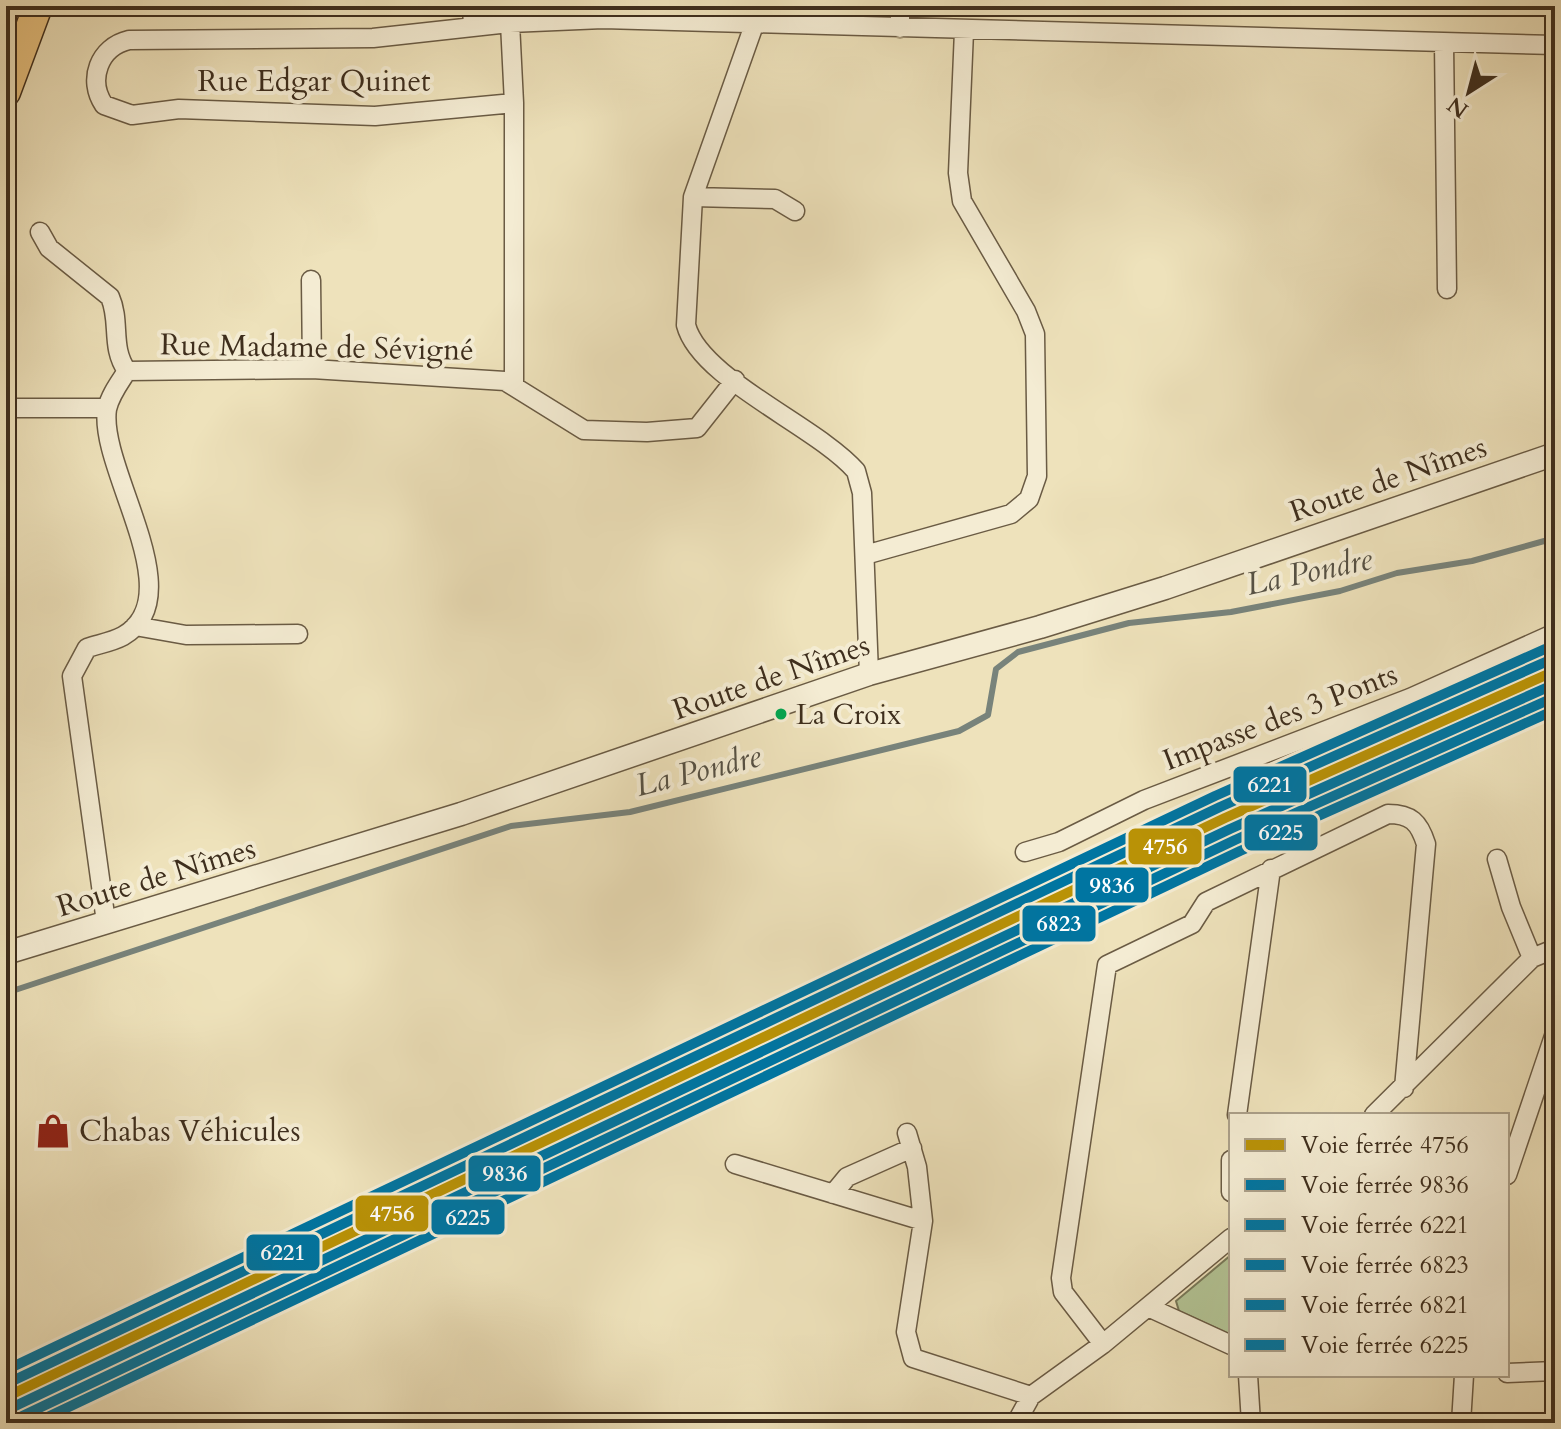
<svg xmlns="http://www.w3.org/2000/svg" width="1561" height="1429" font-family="Cardo,serif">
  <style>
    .green { fill: #b3c495; stroke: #787959; stroke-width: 2 }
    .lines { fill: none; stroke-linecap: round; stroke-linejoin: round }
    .stream { stroke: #78837b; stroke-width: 6 }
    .minor-casing { stroke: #6a5b44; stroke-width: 21 }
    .tertiary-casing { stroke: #6a5b44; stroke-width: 25 }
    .primary-casing { stroke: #3e2e1d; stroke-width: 31 }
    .minor { stroke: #f4ecd3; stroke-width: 18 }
    .tertiary { stroke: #f4ecd3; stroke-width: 22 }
    .primary { stroke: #e7c17e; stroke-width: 28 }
    .rail-1-casing { stroke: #f4ecd3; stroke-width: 16 }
    .rail-2-casing { stroke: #f4ecd3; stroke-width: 16 }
    .rail-3-casing { stroke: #f4ecd3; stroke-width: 16 }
    .rail-4-casing { stroke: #f4ecd3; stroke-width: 16 }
    .rail-5-casing { stroke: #f4ecd3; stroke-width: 16 }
    .rail-6-casing { stroke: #f4ecd3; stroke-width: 16 }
    .rail-1 { stroke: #b99206; stroke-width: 10 }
    .rail-2 { stroke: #0075a1; stroke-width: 10 }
    .rail-3 { stroke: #0075a1; stroke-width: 10 }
    .rail-4 { stroke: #0075a1; stroke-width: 10 }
    .rail-5 { stroke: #0075a1; stroke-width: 10 }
    .rail-6 { stroke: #0075a1; stroke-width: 10 }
    .bus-dot { fill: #00a651; stroke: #f4ecd3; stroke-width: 3 }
    .labels { text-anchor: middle; stroke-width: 8; stroke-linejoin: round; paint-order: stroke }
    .bus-label { font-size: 28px; fill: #3e2e1d; stroke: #f4ecd3; text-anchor: start }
    .street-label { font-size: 30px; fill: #3e2e1d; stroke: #f4ecd3 }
    .poi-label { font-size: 30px; fill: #3e2e1d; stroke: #f4ecd3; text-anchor: start }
    .water-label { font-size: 32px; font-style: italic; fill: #565144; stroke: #f4ecd3 }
    .line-badge { stroke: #f4ecd3; stroke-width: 3 }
    .badge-label { font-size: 22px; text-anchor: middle; font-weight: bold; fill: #fff }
  </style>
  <rect width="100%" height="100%" fill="#eee2bb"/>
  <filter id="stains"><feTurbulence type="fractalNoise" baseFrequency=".0025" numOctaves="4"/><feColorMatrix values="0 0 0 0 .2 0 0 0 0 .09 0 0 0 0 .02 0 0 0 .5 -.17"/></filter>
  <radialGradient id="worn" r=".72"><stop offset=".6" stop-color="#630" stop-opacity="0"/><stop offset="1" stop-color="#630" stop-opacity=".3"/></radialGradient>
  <path class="green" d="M1231,1255V1335L1179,1311L1176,1301Z"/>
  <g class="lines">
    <path class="stream" d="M6,993L511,826L630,812L959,731L988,715L996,669L1018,652L1129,623L1231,612L1340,591L1397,573L1472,561L1555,538"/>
    <g class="minor-casing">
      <path id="minor" d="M472,6L473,27
        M510,23L514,103L375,116L179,109L132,115L104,105C87,80 99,47 129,40L373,38L510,23L603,19L1555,45
        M754,25L693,197L686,325C700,379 817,426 856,471L862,493L869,674
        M900,28V6
        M1444,43L1447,289
        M693,197L775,199L795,211
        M40,232L49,248L110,297C121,322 110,347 127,371
        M311,280L312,369
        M514,385V103
        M6,408H107
        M865,555L1011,514L1029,499L1037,476L1035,334L1026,311L962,201L958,173L964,31
        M135,626L186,635L298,634
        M1025,852L1059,842L1144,800L1410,698L1555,633
        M1497,859L1511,907L1532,958
        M106,922L72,676L87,648C99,644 112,642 123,636C193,596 98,469 107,409C110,395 120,382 127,371L312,369L505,381L584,430L647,432L697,428L735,380
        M1237,1115L1271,869
        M1374,1115L1532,958L1554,949
        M907,1133L917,1167L923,1221
        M1231,1160V1192
        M735,1164L923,1221L906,1332L913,1358L1031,1396
        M1507,1175L1555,1033
        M833,1194L847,1177L912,1148
        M1148,1307L1231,1345
        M1103,1344L1063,1292L1061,1278L1107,965L1192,924L1206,902L1388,814C1411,814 1419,822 1426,844L1404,1088
        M1507,1373L1555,1371
        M1248,1375L1251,1423
        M1016,1423L1031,1396L1103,1344L1231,1238
        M1461,1423L1464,1375"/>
    </g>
    <g class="tertiary-casing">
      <path id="tertiary" d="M6,953L461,814L869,674L1040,627L1165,588L1555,454"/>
    </g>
    <g class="primary-casing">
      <path id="primary" d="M6,92L38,6"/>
    </g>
    <use href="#minor" class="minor"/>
    <use href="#tertiary" class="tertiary"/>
    <use href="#primary" class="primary"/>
    <g class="rail-1-casing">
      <path id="rail-1" d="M6,1397L1225,818L1555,671"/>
    </g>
    <g class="rail-2-casing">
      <path id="rail-2" d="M11,1408L1230,829L1555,684"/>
    </g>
    <g class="rail-3-casing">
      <path id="rail-3" d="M6,1384L1220,807L1550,660"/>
    </g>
    <g class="rail-4-casing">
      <path id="rail-4" d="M16,1419L1235,840L1555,697"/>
    </g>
    <g class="rail-5-casing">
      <path id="rail-5" d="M6,1370L1215,796L1545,649"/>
    </g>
    <g class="rail-6-casing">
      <path id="rail-6" d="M35,1423L1240,851L1555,710"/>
    </g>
    <use href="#rail-1" class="rail-1"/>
    <use href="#rail-2" class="rail-2"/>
    <use href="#rail-3" class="rail-3"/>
    <use href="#rail-4" class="rail-4"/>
    <use href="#rail-5" class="rail-5"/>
    <use href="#rail-6" class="rail-6"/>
  </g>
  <defs>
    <g id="shop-bare" transform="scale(2.76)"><path d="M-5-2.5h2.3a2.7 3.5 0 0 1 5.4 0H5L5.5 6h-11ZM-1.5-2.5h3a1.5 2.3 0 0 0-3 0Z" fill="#8f2418" stroke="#f4ecd3" stroke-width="2.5" paint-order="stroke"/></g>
  </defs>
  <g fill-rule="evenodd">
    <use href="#shop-bare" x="53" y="1131"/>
  </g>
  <circle class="bus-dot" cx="781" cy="714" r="7"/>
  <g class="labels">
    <g class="bus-label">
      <text x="796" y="724">La Croix</text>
    </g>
    <g class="street-label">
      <text x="314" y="91">Rue Edgar Quinet</text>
      <text transform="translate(317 347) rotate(1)" y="10">Rue Madame de Sévigné</text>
      <text transform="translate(1388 479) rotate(-19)" y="10">Route de Nîmes</text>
      <text transform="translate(771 677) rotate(-19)" y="10">Route de Nîmes</text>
      <text transform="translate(1280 717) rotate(-21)" y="10">Impasse des 3 Ponts</text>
      <text transform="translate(156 877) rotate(-17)" y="10">Route de Nîmes</text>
    </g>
    <g class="poi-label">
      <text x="79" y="1141">Chabas Véhicules</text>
    </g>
    <g class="water-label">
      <text transform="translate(1309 571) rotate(-12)" y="11">La Pondre</text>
      <text transform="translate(698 770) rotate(-14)" y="11">La Pondre</text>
    </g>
  </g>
  <g class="line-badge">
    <rect x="1232" y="765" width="76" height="39" rx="8" fill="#0075a1"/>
    <rect x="1243" y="813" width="76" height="39" rx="8" fill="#0075a1"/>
    <rect x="1127" y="827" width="76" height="39" rx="8" fill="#b99206"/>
    <rect x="1074" y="866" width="76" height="38" rx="8" fill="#0075a1"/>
    <rect x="1021" y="904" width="76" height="39" rx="8" fill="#0075a1"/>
    <rect x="467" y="1154" width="75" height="39" rx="8" fill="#0075a1"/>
    <rect x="354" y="1194" width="76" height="39" rx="8" fill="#b99206"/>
    <rect x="430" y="1198" width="76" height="38" rx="8" fill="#0075a1"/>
    <rect x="245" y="1233" width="76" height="39" rx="8" fill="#0075a1"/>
  </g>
  <g class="badge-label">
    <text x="1270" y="792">6221</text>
    <text x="1281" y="840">6225</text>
    <text x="1165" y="854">4756</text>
    <text x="1112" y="893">9836</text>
    <text x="1059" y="931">6823</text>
    <text x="505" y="1181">9836</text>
    <text x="392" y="1221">4756</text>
    <text x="468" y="1225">6225</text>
    <text x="283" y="1260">6221</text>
  </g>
  <rect width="1561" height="1429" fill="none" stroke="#eee2bb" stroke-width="32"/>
  <rect x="8" y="8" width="1545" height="1413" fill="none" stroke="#3e2e1d" stroke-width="4"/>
  <rect x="16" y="16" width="1529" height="1397" fill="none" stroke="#3e2e1d" stroke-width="2"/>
  <rect x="1229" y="1113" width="280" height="264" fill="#f4ecd3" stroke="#aba08a" stroke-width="2"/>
  <rect x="1245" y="1139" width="40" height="12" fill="#b99206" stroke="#aba08a" stroke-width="2"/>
  <text x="1301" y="1153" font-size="24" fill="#3e2e1d">Voie ferrée 4756</text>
  <rect x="1245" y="1179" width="40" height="12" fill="#0075a1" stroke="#aba08a" stroke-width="2"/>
  <text x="1301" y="1193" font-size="24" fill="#3e2e1d">Voie ferrée 9836</text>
  <rect x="1245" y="1219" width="40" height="12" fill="#0075a1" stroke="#aba08a" stroke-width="2"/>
  <text x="1301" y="1233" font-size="24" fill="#3e2e1d">Voie ferrée 6221</text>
  <rect x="1245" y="1259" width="40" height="12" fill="#0075a1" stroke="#aba08a" stroke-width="2"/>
  <text x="1301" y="1273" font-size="24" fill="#3e2e1d">Voie ferrée 6823</text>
  <rect x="1245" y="1299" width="40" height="12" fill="#0075a1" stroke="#aba08a" stroke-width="2"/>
  <text x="1301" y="1313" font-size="24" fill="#3e2e1d">Voie ferrée 6821</text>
  <rect x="1245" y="1339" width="40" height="12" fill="#0075a1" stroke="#aba08a" stroke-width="2"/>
  <text x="1301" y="1353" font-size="24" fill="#3e2e1d">Voie ferrée 6225</text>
  <g transform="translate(1469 92) rotate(216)" stroke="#f4ecd3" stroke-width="6" paint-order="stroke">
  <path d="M0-6L14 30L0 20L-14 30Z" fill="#3e2e1d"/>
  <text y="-12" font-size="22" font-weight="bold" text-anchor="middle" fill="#3e2e1d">N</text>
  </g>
  <rect width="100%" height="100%" filter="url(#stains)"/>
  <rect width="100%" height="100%" fill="url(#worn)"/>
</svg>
